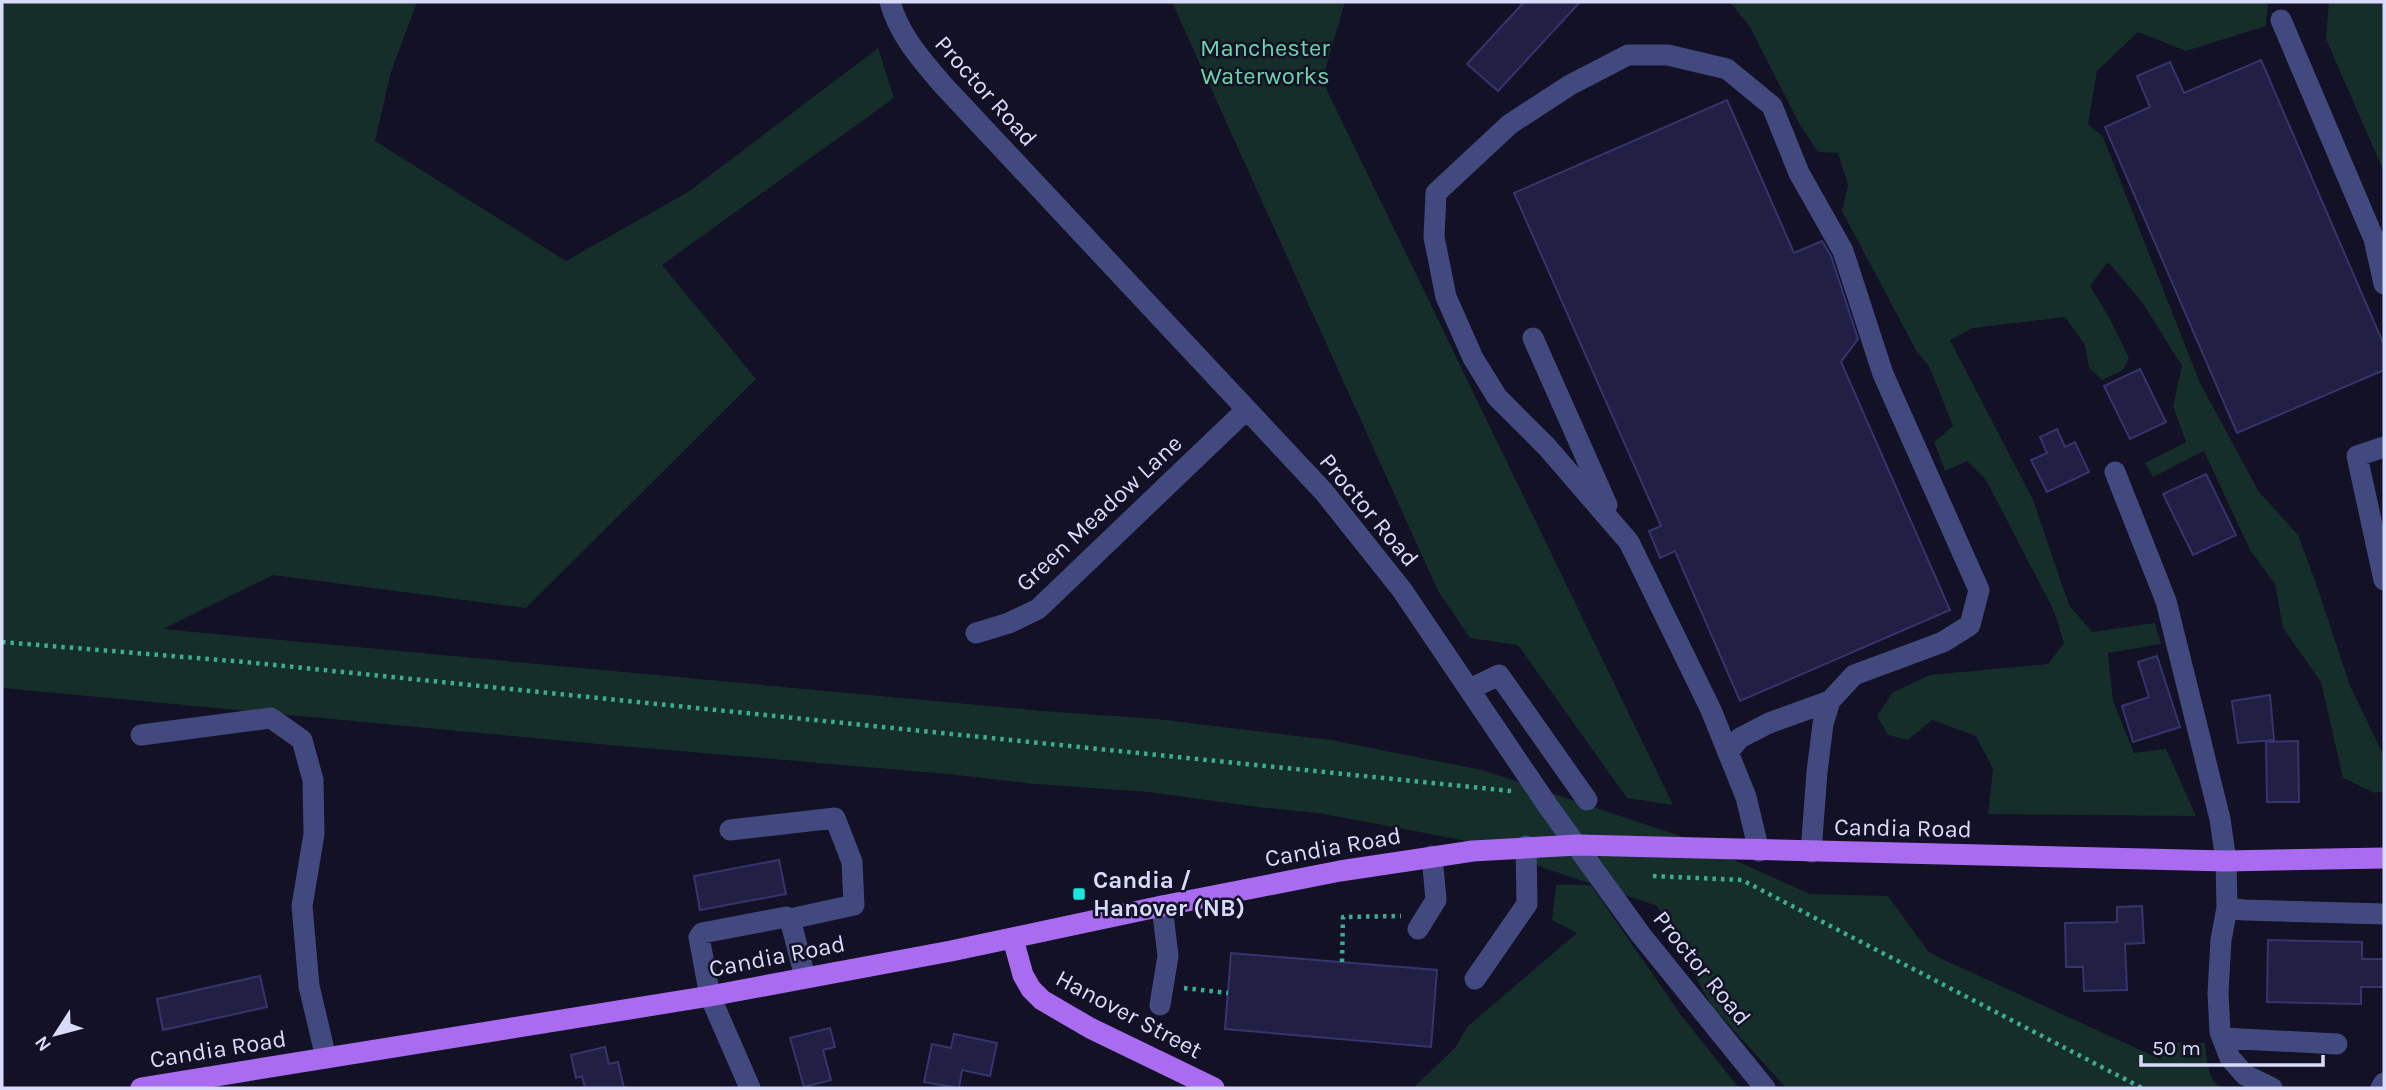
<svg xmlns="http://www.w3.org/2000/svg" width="2386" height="1090" font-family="Karla,sans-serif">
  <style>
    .green { fill: #152e29 }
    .building { fill: #211f44; stroke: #36346d; stroke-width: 2 }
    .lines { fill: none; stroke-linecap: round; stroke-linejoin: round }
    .path { stroke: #3cac93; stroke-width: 4.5; stroke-dasharray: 3.5 5; stroke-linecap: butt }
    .minor { stroke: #41497f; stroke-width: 21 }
    .major { stroke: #a96bf0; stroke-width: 21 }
    .poi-dot { fill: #18e8db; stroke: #121125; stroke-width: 2.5 }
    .labels { text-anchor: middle; stroke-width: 5; stroke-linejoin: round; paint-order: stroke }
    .park-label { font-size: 24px; fill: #6cd5a9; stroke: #121125 }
    .street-label { font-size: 24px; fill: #d9dbfb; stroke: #121125 }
    .poi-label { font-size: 24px; font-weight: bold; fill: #d9dbfb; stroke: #121125; text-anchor: start }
  </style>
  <rect width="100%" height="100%" fill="#121125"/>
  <path class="green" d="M2,2H417L391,72L375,141L566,261L688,192L878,48L894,98L662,265L756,379L526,608L273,575L163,629L1042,711L1157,719L1331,740L1482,770L1678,835L1810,894L1888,896L1928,951L1940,958L2160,1059L2173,1042L2205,1043C2207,1058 2207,1080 2222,1088H1786L1711,1005L1657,906L1462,840L1319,813L1258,807L1148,792L1035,784L948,774L609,745L2,688Z
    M1172,2H1345L1322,80L1673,805L1627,798L1518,645L1470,638L1438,591Z
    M1730,2H2268L2266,26L2186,51L2138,32L2097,71L2088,124L2103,137L2200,383L2259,492L2298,535L2318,589L2350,686L2384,756V791L2375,793L2343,778L2321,682L2283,628L2275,584L2250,550L2204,451L2153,477L2145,463L2186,442L2173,406L2182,366L2142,302L2108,262L2090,286L2109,317L2129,358L2123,370L2102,380L2089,368L2085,345L2065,317L1973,328L1950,340L2033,500L2069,605L2092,632L2155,623L2161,644L2108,653L2113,701L2134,753L2166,749L2196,816L1988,814L1993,769L1976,736L1932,720L1908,740L1888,735L1877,716L1893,692L1930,675L2048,664L2064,643L2054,611L1986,480L1967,461L1945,471L1934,442L1953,426L1929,366L1917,352L1842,211L1848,185L1838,153L1818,152L1800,125L1750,27Z
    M2329,2H2384V172L2326,39Z
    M1556,885H1591L1681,1015L1739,1088H1413L1455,1048L1467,1027L1577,933L1552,920Z"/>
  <path class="building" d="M1524,2H1580L1498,91L1467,64Z
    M2261,60L2384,345V370L2237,433L2105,127L2150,107L2137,76L2170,62L2184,93Z
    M1727,100L1794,253L1822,241L1831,256L1858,339L1841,362L1950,610L1740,701L1675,551L1660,558L1649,531L1661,526L1514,193Z
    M2140,369L2166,422L2130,439L2104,386Z
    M2057,429L2065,447L2075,442L2089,472L2047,492L2031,460L2047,453L2040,437Z
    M2206,474L2236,535L2193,555L2163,494Z
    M2157,656L2180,727L2133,742L2122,706L2149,697L2138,662Z
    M2270,695L2274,740L2238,743L2232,701Z
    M2298,741L2299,802H2267L2266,742Z
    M779,860L786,894L700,910L694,876Z
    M2142,906L2144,943L2125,944L2127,990L2084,991L2083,967H2066L2065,923L2117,922V907Z
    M2268,940L2362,942V959H2384V987H2361V1004L2267,1002Z
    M1231,953L1437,970L1431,1047L1225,1029Z
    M260,976L267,1007L163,1030L157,999Z
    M830,1028L835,1047L823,1050L831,1080L804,1087L790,1038Z
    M954,1034L997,1043L990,1076L962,1070L959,1088L924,1082L932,1044L951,1048Z
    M605,1047L609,1064L618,1062L624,1088H585L582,1076L576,1078L571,1055Z"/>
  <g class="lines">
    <path class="path" d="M2,642L245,662L1511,791
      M1653,876L1742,880L2142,1088
      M1342,962L1343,917L1401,916
      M1184,988L1228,993"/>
    <path class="minor" d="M890,2C899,35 921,59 943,85L1324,492L1402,590L1548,806L1641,935L1765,1088
      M2281,20L2374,239L2384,284
      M1533,338L1607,505
      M2384,447L2357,456L2384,580
      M2115,472L2166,601L2220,819L2226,861L2227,908L2221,940L2218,993L2220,1032L2230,1058L2245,1075L2272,1088
      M976,633L1009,623L1038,609L1246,410
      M1470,689L1499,675L1587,800
      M141,735L271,718L302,740L313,780L314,834L302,906L309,986L326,1058
      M1728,752L1740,738L1769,723L1830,701
      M730,830L835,818L852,862L854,905L790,919L786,917L702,933L699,937L710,996L750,1088
      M1759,851L1746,797L1711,710L1629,542L1547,447L1497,397L1473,358L1446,297L1434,237L1436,193L1510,124L1570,85L1628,55H1668L1727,69L1772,106L1799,173L1843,251L1883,374L1979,590L1970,625L1943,642L1854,675L1830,701L1823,724L1817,772L1811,852
      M2227,908L2244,910L2384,914
      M790,919L805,977
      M1418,929L1436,900L1432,856
      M1475,979L1527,904L1526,846
      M1160,1005L1168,956L1162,906
      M2223,1038L2337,1044
      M2381,1088L2384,1083"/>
    <path class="major" d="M1013,939L1023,975L1031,989L1042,1000L1090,1028L1214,1088
      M141,1088L710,996L951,951L1162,906L1340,871L1473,851L1578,845L2226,861L2384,858"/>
  </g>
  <rect class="poi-dot" x="1072" y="887" width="14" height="14" rx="3.5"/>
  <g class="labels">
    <g class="park-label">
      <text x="1265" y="56">Manchester<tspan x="1265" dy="28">Waterworks</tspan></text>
    </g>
    <g class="street-label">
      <text transform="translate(986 91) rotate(48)" y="8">Proctor Road</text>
      <text transform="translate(1369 510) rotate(50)" y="8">Proctor Road</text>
      <text transform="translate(1099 513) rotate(-43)" y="8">Green Meadow Lane</text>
      <text transform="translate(1903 828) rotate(1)" y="8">Candia Road</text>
      <text transform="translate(1333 847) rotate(-10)" y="8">Candia Road</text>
      <text transform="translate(777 956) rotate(-11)" y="8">Candia Road</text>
      <text transform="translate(1702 968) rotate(51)" y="8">Proctor Road</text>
      <text transform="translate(1129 1014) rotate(28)" y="8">Hanover Street</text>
      <text transform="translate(218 1049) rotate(-9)" y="8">Candia Road</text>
    </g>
    <g class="poi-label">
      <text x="1093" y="888">Candia /<tspan x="1093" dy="28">Hanover (NB)</tspan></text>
    </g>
  </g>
  <rect width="2386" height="1090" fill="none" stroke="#d9dbfb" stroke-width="7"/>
  <g transform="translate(56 1034) rotate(234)" stroke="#121125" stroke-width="5" paint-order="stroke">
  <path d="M0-5L12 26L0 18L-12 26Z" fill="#d9dbfb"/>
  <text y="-10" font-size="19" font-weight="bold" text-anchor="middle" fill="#d9dbfb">N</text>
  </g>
  <path d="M2141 1055v10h182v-10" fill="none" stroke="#d9dbfb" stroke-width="3.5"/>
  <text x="2152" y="1055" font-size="21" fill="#d9dbfb" stroke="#121125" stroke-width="5" paint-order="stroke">50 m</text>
</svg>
